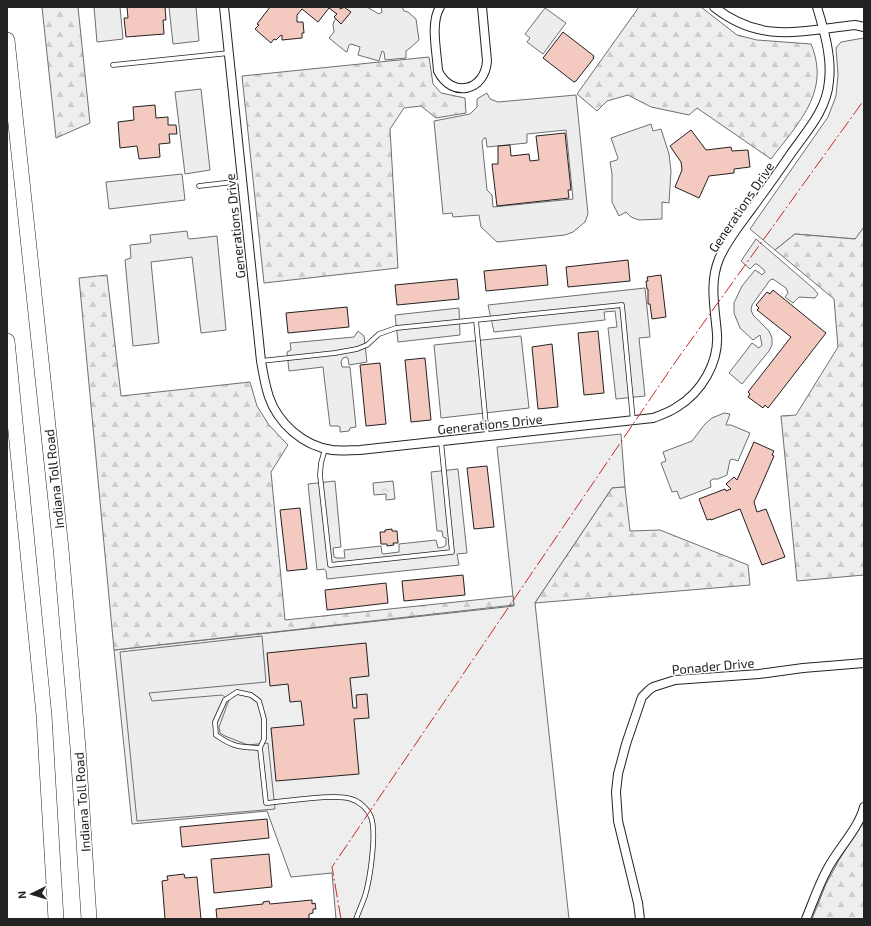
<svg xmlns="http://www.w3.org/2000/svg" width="871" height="926" font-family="'Exo 2',sans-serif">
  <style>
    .green { fill: #eee; stroke: #6f6f6f }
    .forest { fill: url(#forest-firs); stroke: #6f6f6f }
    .park { fill: url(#park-crowns); stroke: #6f6f6f }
    .parking { fill: #ededed; stroke: #6f6f6f; fill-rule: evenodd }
    .building { fill: #f3c9c0; stroke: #222 }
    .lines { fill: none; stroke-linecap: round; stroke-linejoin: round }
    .service-casing { stroke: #222; stroke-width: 5.5 }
    .minor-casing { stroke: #222; stroke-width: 10 }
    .motorway-casing { stroke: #222; stroke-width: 16 }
    .service { stroke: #fff; stroke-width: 4 }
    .minor { stroke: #fff; stroke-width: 8 }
    .motorway { stroke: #fff; stroke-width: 15 }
    .power { stroke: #c62828; stroke-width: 1; stroke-dasharray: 14 3 2 3; stroke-linecap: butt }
    .labels { text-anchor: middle; stroke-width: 3; stroke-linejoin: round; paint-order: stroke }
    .street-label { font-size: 13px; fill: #222; stroke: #fff }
  </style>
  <defs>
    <pattern id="forest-firs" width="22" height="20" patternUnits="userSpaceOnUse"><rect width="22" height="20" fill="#eee"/><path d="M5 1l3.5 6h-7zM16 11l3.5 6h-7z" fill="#ccc"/></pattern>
    <pattern id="park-crowns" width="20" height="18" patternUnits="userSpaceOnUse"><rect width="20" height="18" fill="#eee"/><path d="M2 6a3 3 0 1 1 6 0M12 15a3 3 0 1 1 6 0" fill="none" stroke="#ccc"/></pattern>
  </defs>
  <rect width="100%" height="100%" fill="#fff"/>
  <path class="green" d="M864,38V227L856,239L795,234L775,250L750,229L828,117L836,96L838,75L836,48L841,42Z
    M621,434L625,487L612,488L535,603L569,919H336L332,873L291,877L267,811L132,824L114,650L514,606L497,447Z"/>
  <path class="forest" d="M42,7H78L90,123L56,138Z
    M639,7H701L737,35L757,40L811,44C831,92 798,123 771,159L697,108L689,115L651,107L628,95L607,101L597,111L577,94Z
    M429,57L433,84L441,93L465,98L466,113L436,118L421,106L404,108L390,129L398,268L264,283L242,76Z
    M864,227V575L797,581L781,416L796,415L838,347L834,299L775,250L795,234L855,239Z
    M107,275L121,396L250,382L257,406L269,425L288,445L271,472L285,620L513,596L514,605L114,650L79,278Z
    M625,487L630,531L660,530L748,565L750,585L535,603L612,488Z
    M864,820V919H812L826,884L839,860Z"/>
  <path class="park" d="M393,481L395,499L386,500V494L374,495L373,483Z"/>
  <path class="parking" d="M94,7H120L123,39L97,42Z
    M169,7H196L199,41L173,44Z
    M345,7H367L379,14L382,12L381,7H402L404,11L408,12L416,19L419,40L410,48L406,51V58L385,60L384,52L382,51L379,61L358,55L360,47L351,44L349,45L347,52L345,51L329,38L334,32L333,25L334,21Z
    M545,8L566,23L543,54L527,42L530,38L525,34Z
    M201,89L210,170L185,174L175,92Z
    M487,93L490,99L498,102L576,95L588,214L585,222L573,232L565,235L497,242L481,227L479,215L453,217L452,213L443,214L434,121L470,114L477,107V99ZM566,130L573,199L493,207L492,195L487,190L482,141L484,138H486L487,147L527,143V134Z
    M651,124L653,131L661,129L669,154L671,171L669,203L662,202V219L639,220L631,217L626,212L619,216L612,202V174L610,162L617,160L618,158L611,138Z
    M182,174L185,200L109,209L106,182Z
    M187,231L188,238L190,239L217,236L226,330L201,333L192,257L151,262L159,343L133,346L125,260L131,258L130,245L149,243L151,242L150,235Z
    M756,239L814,289L818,294L815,298L799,297L793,303L785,297L788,293L786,288L773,279L770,280L752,305L751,310L753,315L769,331L772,338V345L769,351L742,384L729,373L752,343L759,348L762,345L760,335L753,340L740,328L734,313V303L742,286L755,270L761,274L762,275L765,272L764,270L757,264H755L750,269L741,261Z
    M645,288L650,337L639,338L645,396L616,399L608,328L617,327L615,311L604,312L605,320L494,332L488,305Z
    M459,308L460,335L398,342L395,315Z
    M358,331L364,336L367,362L349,365L348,358L346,357L343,358L341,362L342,367H350L356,427L350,428L349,431L340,432V427L338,426H330L323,367L289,371L287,352L291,350L290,343L354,337Z
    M521,336L529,408L441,418L434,345Z
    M724,413L730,414L726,425H731L750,433L738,461L732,459L730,460L727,475L718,479H713L710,481L711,487L680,499L677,491L672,492L661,463L666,461L663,452L692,441L705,424L712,418Z
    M458,469L467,553L457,554L459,565L327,579L326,571L324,569L317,570L308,484L335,481L341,547L333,548L334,557L337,558H345L344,550L381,546L382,553L383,554L399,552V544L436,540L438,548L443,547L446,545V538L443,537L442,531H437L431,472Z
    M262,636L266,682L149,693L152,701L222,695L229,700L219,727L220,733L225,736L248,745L268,743L275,809L137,821L120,652Z"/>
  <path class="building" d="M127,7H165L166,20H163L164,34L126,37L124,18H128Z
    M270,7H338L341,9L344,7L351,12L341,24L334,17L337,14L329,8L318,22L302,9L297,15V22H303L304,33H302V38L282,40V35L280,36L276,40L274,39L271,43L255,29L259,25L257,24Z
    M563,32L594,56L593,58H594L576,81L574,82L543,58Z
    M155,105L156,118L168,117V125H176L177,134H169L170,143L159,144L160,157L139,159L137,146L120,148L118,122L134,120L133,107Z
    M691,130L706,150L731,147L732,151L748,150L750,167L734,169V173L709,176L699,198L675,187L682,170L681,162L670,146Z
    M565,133L571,190H568L569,198L497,206L492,164H498V146L510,145L511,156L529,154L530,161L539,160L536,136Z
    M628,260L630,281L568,287L566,267Z
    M546,265L548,285L486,291L484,271Z
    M661,275L666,317L652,319L650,304H648V289H647L646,281H648L647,277Z
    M457,279L459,299L397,305L395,285Z
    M773,290L826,333L768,408L765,405L763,408L748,397L750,394L748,392L791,337L757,310L759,308L756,305L767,292L770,294Z
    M347,307L349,327L288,333L286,313Z
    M598,331L604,393L584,395L578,333Z
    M552,344L558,407L538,409L532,347Z
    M425,358L431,420L411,422L405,360Z
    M380,363L386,424L366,426L360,365Z
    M754,442L774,451L772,455L774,456L754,502L757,512L766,509L785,557L762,565L740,509L711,520V519L707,520L699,499L725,489L726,491L731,489L726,484L734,477L737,480Z
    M487,466L494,527L474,529L467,468Z
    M300,508L307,569L287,571L280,510Z
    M392,529V531H397L398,543H393L394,545L387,546V544H381L380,532H385V530Z
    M463,575L465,595L404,601L402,581Z
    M386,583L388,603L327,610L325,590Z
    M366,643L369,676L350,678L353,708H357L356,695L367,694L369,718L354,719L359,774L276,781L271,728L304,725L301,701L290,702L288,684L270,686L267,653Z
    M267,819L269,838L182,847L180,827Z
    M269,854L272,887L214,893L211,859Z
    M184,874L185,878L197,877L201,919H165L162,881L168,880L167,876Z
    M312,900V904L315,903L316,909H313V913L309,914V919H217L216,909L263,904V902L269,901L270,904Z"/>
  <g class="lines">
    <g class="service-casing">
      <path id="service" d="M113,65L229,53
        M199,186L242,181
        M476,320L487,436
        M261,361L335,353L357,349L367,345L379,334L396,328L622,305L633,421
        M325,449L321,463L320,475L330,565L452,552L441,441
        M260,748C239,747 233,747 216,735L215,722L225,700L237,692L251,695L259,701L264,719V739L260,748L266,803C284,802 336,793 351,799C359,801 368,809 371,817C377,833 370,879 365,896C362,904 359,911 356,919"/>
    </g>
    <g class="minor-casing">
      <path id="minor" d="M224,7L261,361C263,373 265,385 269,397C278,423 303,446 332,450C341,451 351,450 360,450L653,418C661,415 670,412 677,407C702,392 719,362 717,334C715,308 709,283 719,259C726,242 739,226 750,211C764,192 777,174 790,155C806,132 827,110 829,81C832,57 824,30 817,7
        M440,7C430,23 437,52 438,71C452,99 485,91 487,61L482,7
        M714,7C761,44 800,31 855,25L864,27
        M640,919L638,903L618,821L616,792L618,774L626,744L642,697L649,690L653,687L675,680L759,674L803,668L864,663
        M806,919C813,902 819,884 828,868C838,849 859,828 864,807"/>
    </g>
    <g class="motorway-casing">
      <path id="motorway" d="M7,40L61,549L78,748L89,919
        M7,341L44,715L56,919"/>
    </g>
    <use href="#service" class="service"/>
    <use href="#minor" class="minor"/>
    <use href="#motorway" class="motorway"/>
    <path class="power" d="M341,919L332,867L676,361L864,100"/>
  </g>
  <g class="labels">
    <g class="street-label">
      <text transform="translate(741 207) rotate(-56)" y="5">Generations Drive</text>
      <text transform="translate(235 226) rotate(-96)" y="5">Generations Drive</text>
      <text transform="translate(490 424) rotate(-6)" y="5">Generations Drive</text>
      <text transform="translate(54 479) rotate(-96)" y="5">Indiana Toll Road</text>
      <text transform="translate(713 666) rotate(-5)" y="5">Ponader Drive</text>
      <text transform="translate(82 802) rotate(-94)" y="5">Indiana Toll Road</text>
    </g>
  </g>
  <rect width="871" height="926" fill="none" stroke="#222222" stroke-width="16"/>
  <g transform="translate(32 894) rotate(265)" stroke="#ffffff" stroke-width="3" paint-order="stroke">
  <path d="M0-3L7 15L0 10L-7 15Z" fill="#222222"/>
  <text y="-6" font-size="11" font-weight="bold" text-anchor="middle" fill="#222222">N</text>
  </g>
</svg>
